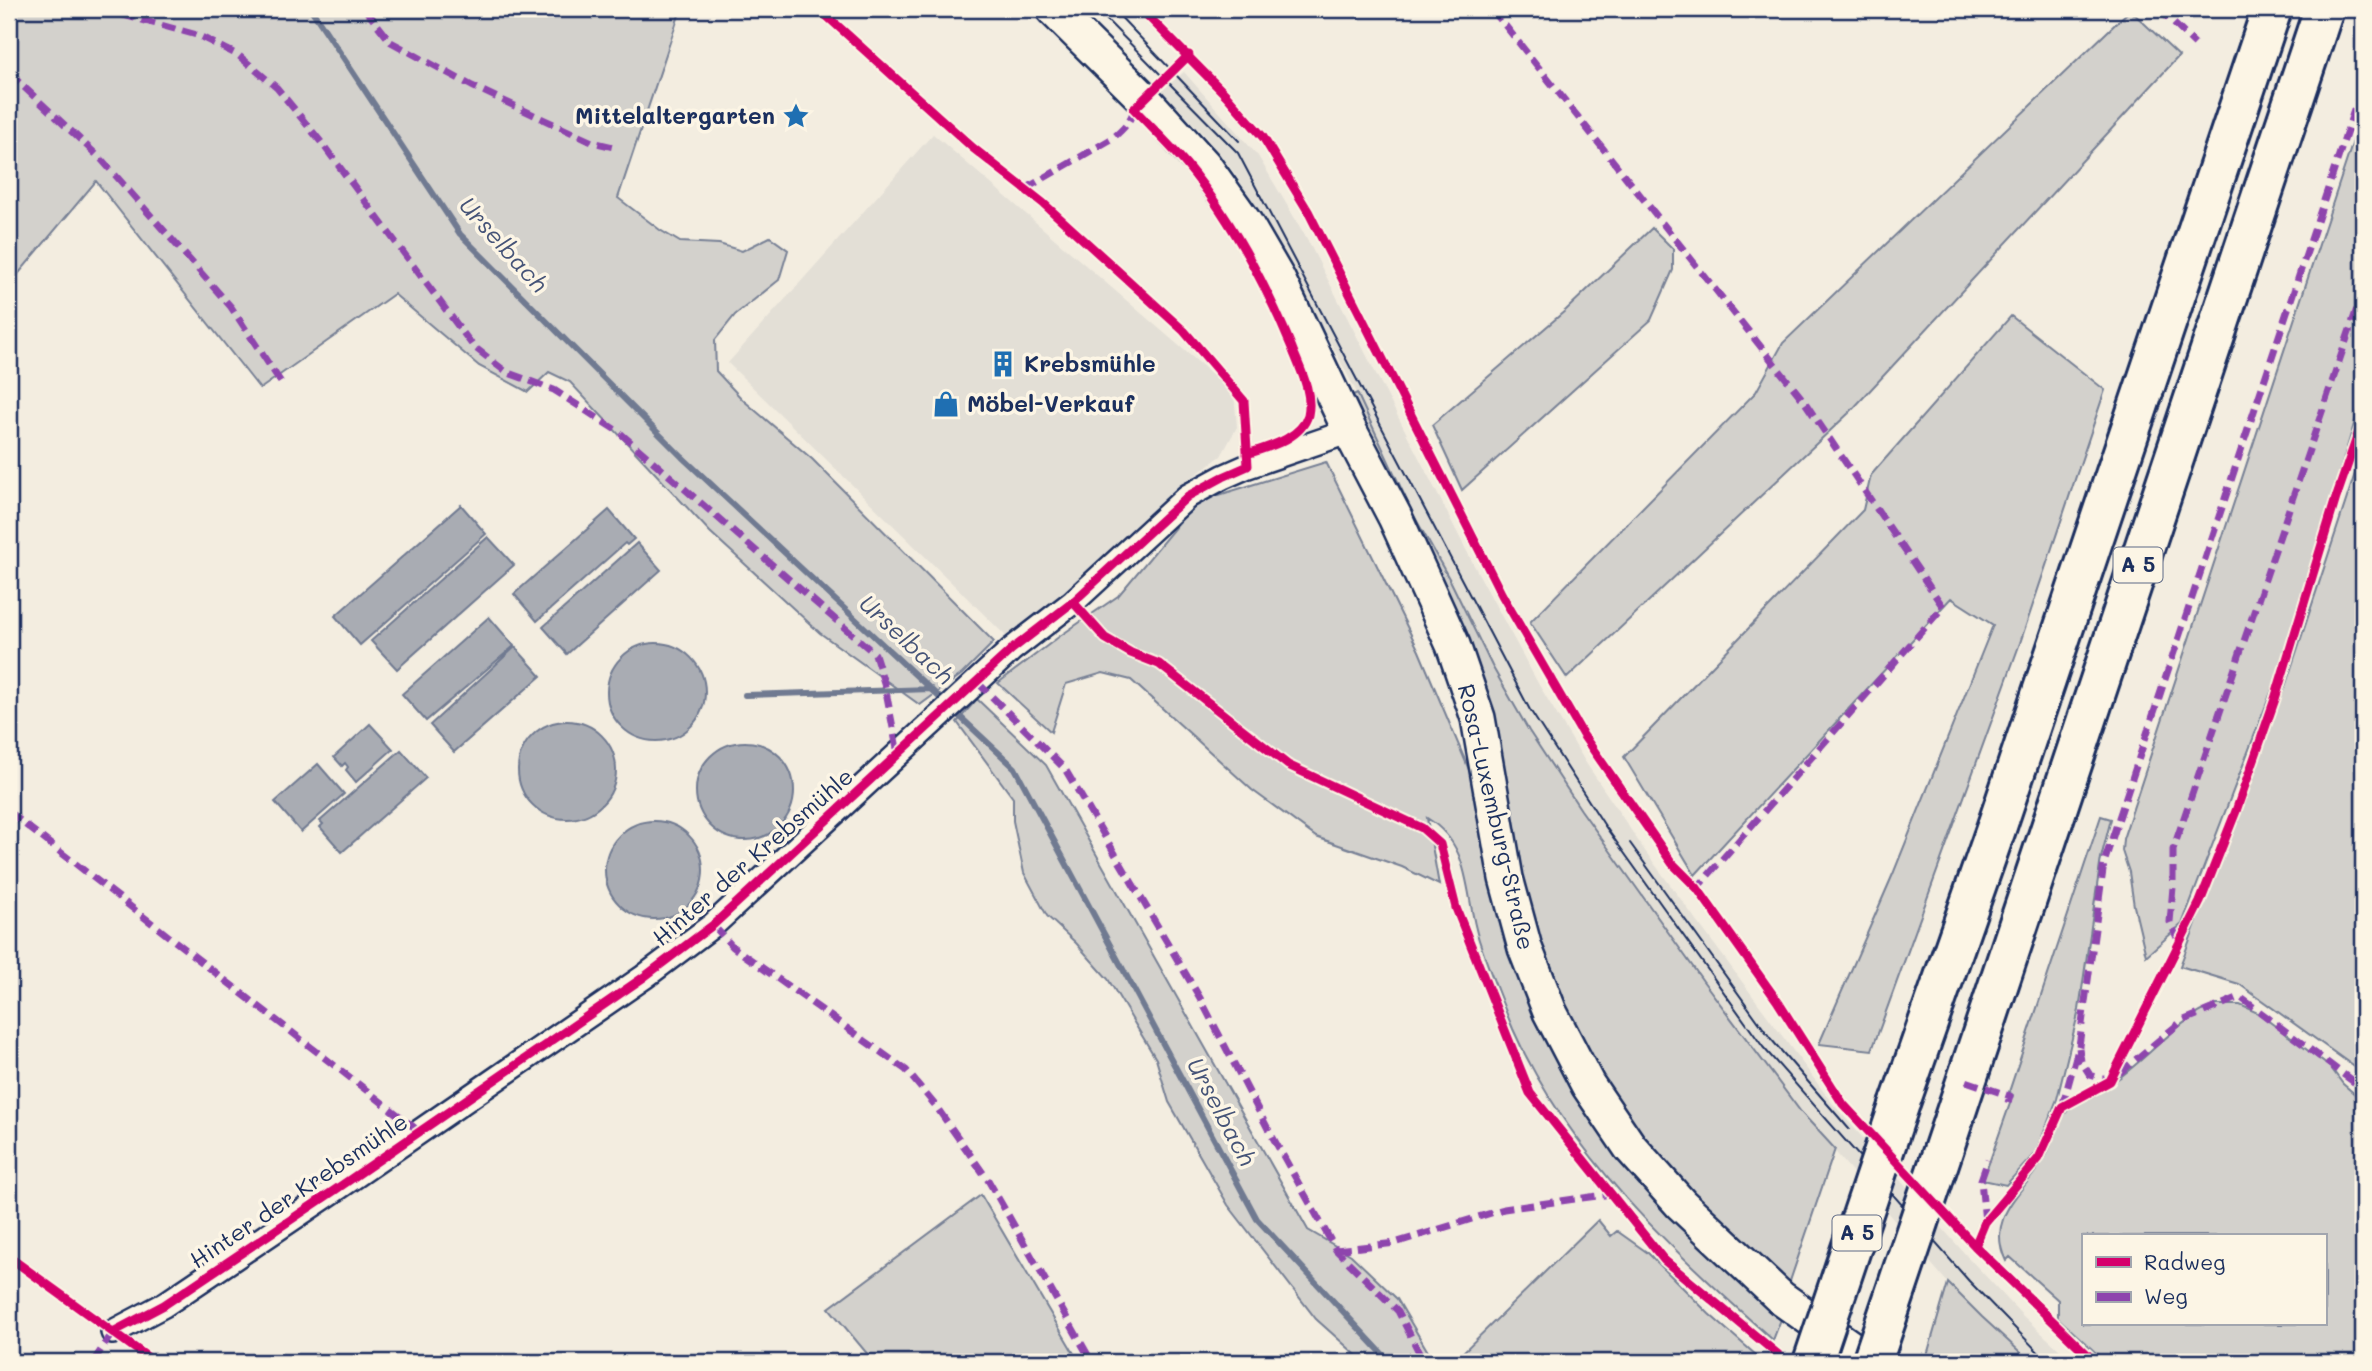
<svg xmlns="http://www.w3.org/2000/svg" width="2372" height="1371" font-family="Mali,sans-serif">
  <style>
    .built { fill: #e3dfd6 }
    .green { fill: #d3d1cc; stroke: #778095; stroke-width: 2; fill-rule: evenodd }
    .water { fill: #a9acb3; stroke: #707a91; stroke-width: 2 }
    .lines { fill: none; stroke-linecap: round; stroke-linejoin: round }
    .stream { stroke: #707a91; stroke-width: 6 }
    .street-casing { stroke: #1b2f5e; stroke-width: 28 }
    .secondary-casing { stroke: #1b2f5e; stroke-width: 38 }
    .highway-casing { stroke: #1b2f5e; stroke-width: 44 }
    .street { stroke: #fcf5e5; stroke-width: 23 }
    .secondary { stroke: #fcf5e5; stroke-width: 33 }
    .highway { stroke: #fcf5e5; stroke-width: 38 }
    .tram { stroke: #1b2f5e; stroke-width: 2 }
    .highway-bridge-casing { stroke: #1b2f5e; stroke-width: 44; stroke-linecap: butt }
    .highway-bridge { stroke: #fcf5e5; stroke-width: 38 }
    .quiet { stroke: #8e44ad; stroke-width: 7; stroke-dasharray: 14 7; stroke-linecap: butt }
    .cycleway-casing { stroke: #fcf5e5; stroke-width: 13 }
    .cycleway { stroke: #d6006c; stroke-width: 9 }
    .labels { text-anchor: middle; stroke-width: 7; stroke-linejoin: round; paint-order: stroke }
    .shield { fill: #fcf5e5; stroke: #5e6a86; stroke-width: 2 }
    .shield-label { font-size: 21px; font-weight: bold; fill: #1b2f5e }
    .poi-label { font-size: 23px; font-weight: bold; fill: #1b2f5e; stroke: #fcf5e5; text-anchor: start }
    .street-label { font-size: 23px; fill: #1b2f5e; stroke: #fcf5e5 }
    .water-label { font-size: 24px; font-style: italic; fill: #465478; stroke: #fcf5e5 }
  </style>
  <rect width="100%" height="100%" fill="#f3ede0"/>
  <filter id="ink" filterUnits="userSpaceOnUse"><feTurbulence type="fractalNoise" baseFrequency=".0143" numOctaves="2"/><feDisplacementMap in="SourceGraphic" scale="14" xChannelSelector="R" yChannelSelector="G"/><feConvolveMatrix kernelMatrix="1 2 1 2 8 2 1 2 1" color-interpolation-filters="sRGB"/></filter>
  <g filter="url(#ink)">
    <path class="built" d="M1184,72L1258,156L1307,239L1477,571L1539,685L1586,763L1645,851L1832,1103L1966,1255L2023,1316L2073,1362H2031L1982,1317L1948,1283L1801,1112L1703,981L1581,810L1529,731L1492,666L1451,582L1413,514L1357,393L1269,225L1230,167L1205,136L1162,91Z
      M933,134L1234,393L1237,427L1221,456L1179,487L1132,534L1010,640L728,363Z"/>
    <path class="green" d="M9,9H681L618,198L660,230L680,242L719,244L742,251L770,237L788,250L779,280L735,315L715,340L716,371L743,400L812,459L994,642L962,674L920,705L820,633L710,532L570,382L549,372L528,392L479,366L394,294L260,389L96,181L9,285Z
      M2130,10L2179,56L1850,412L1567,678L1530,622L1756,392L1783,343Z
      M2363,111V406L2359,408L2276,679L2182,924L2146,956L2134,906L2129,872L2122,851L2123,839Z
      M1652,228L1673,249V270L1651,320L1462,490L1432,425L1566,310Z
      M2011,316L2105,390L2020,643L1872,1050L1819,1044L1893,874L1993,625L1951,598L1695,875L1624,757L1863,510L1871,475Z
      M1357,393L1413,514L1451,582L1492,666L1529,731L1581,810L1703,981L1801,1112L1835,1149L1789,1284L1718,1220L1640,1136L1607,1089L1543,965L1466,635L1449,594L1349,397Z
      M2363,449V1073L2239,984L2180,966L2286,684Z
      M1326,462L1419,651L1470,772L1495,901L1512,960L1540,1026L1783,1314L1773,1340C1673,1252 1568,1154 1513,1029C1501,1000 1489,970 1479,940C1464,894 1473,847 1427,818L1439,885L1402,867L1316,837L1252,790L1131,680L1103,673L1066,684L1051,732L998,683L1060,636L1118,596L1196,502Z
      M977,699L1046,765L1308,1230L1351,1255L1397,1299L1434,1362H1364L1316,1319L1228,1205L1169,1102L1156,1059L1108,979L1076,943L1047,916L1024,873L1013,821V798L957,722Z
      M2101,816L2111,819L2101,858L2079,1010L2057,1099L2036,1152L2006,1185L1983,1180L2013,1095L2009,1092Z
      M2216,1005H2240L2258,1013L2331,1068L2343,1084L2363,1101V1362H2106L2058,1318V1300L2010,1257L2006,1261C1985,1217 2023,1193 2045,1158C2053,1144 2057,1122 2068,1110C2079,1098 2096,1093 2109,1085C2144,1063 2179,1017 2216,1005ZM2325,1236V1324H2083V1236Z
      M981,1195L1079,1362H874L829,1308Z
      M1598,1220L1611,1236L1617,1231L1648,1253L1709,1314L1764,1362H1453Z
      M1948,1283L1982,1317L2031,1362H1925Z"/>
    <path class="water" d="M461,505L486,534L360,645L335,616Z
      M609,510L634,539L627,545L625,543L537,621L514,594Z
      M488,537L514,565L397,669L371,641Z
      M637,543L661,570L567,654L543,627Z
      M489,617L514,646L426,721L402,694Z
      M607 692a49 49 0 1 1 98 0a49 49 0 1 1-98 0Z
      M515,647L541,676L454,752L430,725Z
      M518 770a49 49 0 1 1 98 0a49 49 0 1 1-98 0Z
      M370,724L393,749L356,782L346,770L348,767L345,763L342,766L334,757Z
      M696 791a49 49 0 1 1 98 0a49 49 0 1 1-98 0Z
      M401,750L426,778L342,852L320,827L323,824L320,821Z
      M318,764L344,794L301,832L275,802Z
      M605 870a49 49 0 1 1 98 0a49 49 0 1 1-98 0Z"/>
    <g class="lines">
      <path class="stream" d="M311,9L460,234L682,457L1015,768L1257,1219L1390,1362
        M745,695L931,689"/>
      <g class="street-casing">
        <path id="street" d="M113,1332L164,1305L335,1190L644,977L713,925L1011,650L1073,602L1188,496L1223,477L1248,466L1350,431"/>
      </g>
      <g class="secondary-casing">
        <path id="secondary" d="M1053,9L1144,99L1204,165L1246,224L1278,279L1350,431L1395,517L1453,645L1478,718L1506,878L1525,948L1550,1012L1588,1085L1630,1147L1681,1204L1781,1298L1871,1362"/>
      </g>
      <g class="highway-casing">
        <path id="highway" d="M1900,1103L1996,829L2272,9
          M1953,1121L2324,9"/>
      </g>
      <use href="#street" class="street"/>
      <use href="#secondary" class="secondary"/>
      <use href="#highway" class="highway"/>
      <path class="tram" d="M1096,9L1238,153L1530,710L1605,826L1763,1047L1969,1281L2048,1362
        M1113,9L1239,141
        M1630,843L1771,1039L1849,1129"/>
      <g class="highway-bridge-casing">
        <path id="highway-bridge" d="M1813,1362L1900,1103
          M1872,1362L1953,1121"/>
      </g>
      <use href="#highway-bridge" class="highway-bridge"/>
      <path class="quiet" d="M101,9L197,35L238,55L277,88L321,142L473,346L506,372L554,390L619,432L875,654L885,686L898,754
        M365,9L391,42L472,86L592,142L618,148
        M1492,9L1804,401L1943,607L1697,888
        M2159,9L2195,44
        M9,73L102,160L231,307L282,384
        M1025,189L1113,138C1123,129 1130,123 1134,109
        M977,682L1065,769L1200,998L1267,1127L1336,1250L1398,1311L1424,1362
        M9,812L420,1132
        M713,925L733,947L906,1070L935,1105L988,1180L1092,1362
        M2179,942L2170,922L2173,887V850L2363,291
        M2079,1048L2081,1061L2090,1075L2110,1081L2182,1021L2240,997L2363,1089
        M1966,1081L2010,1096L2008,1103
        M2062,1107L2079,1046L2104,863L2363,83
        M1985,1222L1981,1180L1988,1160
        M1336,1250L1395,1243L1504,1209L1611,1194
        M93,1362L113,1332"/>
      <g class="cycleway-casing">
        <path id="cycleway" d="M1141,9L1226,95L1263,137L1308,211L1502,595L1583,735L1672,863L1697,888L1778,1002L1843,1104L1975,1246L2095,1362
          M1189,55L1134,109C1151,127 1170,145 1186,164C1231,218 1265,283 1292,348C1300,369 1313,392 1308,415C1301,439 1268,447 1247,454
          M1073,602L1105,638L1131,653L1159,664L1288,765L1422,828L1440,844L1456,908L1530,1093L1664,1260L1787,1362
          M1975,1246L1985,1222L2039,1158L2062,1107L2110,1081L2200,902L2236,811L2275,699L2336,498L2363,420
          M9,1257L154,1362
          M113,1332L164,1305L335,1190L644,977L713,925L1011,650L1073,602L1188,496L1223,477L1248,466L1244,401L1184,331L1043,203L973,148L819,9"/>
      </g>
      <use href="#cycleway" class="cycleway"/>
    </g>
  </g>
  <defs>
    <g id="sight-bare" transform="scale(2.1)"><path d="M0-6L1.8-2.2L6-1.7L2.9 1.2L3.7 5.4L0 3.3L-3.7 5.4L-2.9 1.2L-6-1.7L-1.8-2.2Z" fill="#1f6fb2" stroke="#fcf5e5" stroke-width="2.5" paint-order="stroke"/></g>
    <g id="building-bare" transform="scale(2.1)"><path d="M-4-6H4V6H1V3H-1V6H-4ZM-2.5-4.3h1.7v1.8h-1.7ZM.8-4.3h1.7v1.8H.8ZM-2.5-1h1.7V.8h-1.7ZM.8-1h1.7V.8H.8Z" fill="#1f6fb2" stroke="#fcf5e5" stroke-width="2.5" paint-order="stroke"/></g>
    <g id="shop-bare" transform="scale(2.1)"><path d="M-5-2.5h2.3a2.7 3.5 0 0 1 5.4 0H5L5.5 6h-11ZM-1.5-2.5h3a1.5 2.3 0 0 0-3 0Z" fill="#1f6fb2" stroke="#fcf5e5" stroke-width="2.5" paint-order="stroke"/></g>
  </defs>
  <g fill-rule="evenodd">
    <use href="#sight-bare" x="796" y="116"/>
    <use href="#building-bare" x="1003" y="364"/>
    <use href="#shop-bare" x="946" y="404"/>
  </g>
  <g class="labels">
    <g class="shield">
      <rect x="2113.5" y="547.5" width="49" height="35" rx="5"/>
      <rect x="1832.5" y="1215.5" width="49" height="35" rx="5"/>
    </g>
    <g class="shield-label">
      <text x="2138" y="572">A 5</text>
      <text x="1857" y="1240">A 5</text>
    </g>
    <g class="poi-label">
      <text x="775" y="124" text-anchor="end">Mittelaltergarten</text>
      <text x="1024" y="372">Krebsmühle</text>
      <text x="967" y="412">Möbel-Verkauf</text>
    </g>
    <g class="street-label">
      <text transform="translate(1496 817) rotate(77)" y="8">Rosa-Luxemburg-Straße</text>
      <text transform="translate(753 857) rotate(-41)" y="8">Hinter der Krebsmühle</text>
      <text transform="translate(299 1191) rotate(-34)" y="8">Hinter der Krebsmühle</text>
    </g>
    <g class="water-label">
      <text transform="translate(503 245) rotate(48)" y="8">Urselbach</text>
      <text transform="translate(906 640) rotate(43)" y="8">Urselbach</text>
      <text transform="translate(1221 1112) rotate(62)" y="8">Urselbach</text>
    </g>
  </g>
  <rect width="2372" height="1371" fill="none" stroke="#fcf5e5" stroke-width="35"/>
  <rect x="18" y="18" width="2337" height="1336" fill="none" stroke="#1b2f5e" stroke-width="2.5" filter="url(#ink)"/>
  <rect x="2082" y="1234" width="245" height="91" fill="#fcf5e5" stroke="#a2a6af" stroke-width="2"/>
  <rect x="2096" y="1257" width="35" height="10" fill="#d6006c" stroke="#a2a6af" stroke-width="2"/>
  <text x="2144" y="1270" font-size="21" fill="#1b2f5e">Radweg</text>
  <rect x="2096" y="1292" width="35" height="10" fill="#8e44ad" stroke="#a2a6af" stroke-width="2"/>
  <text x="2144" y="1304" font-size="21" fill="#1b2f5e">Weg</text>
</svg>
